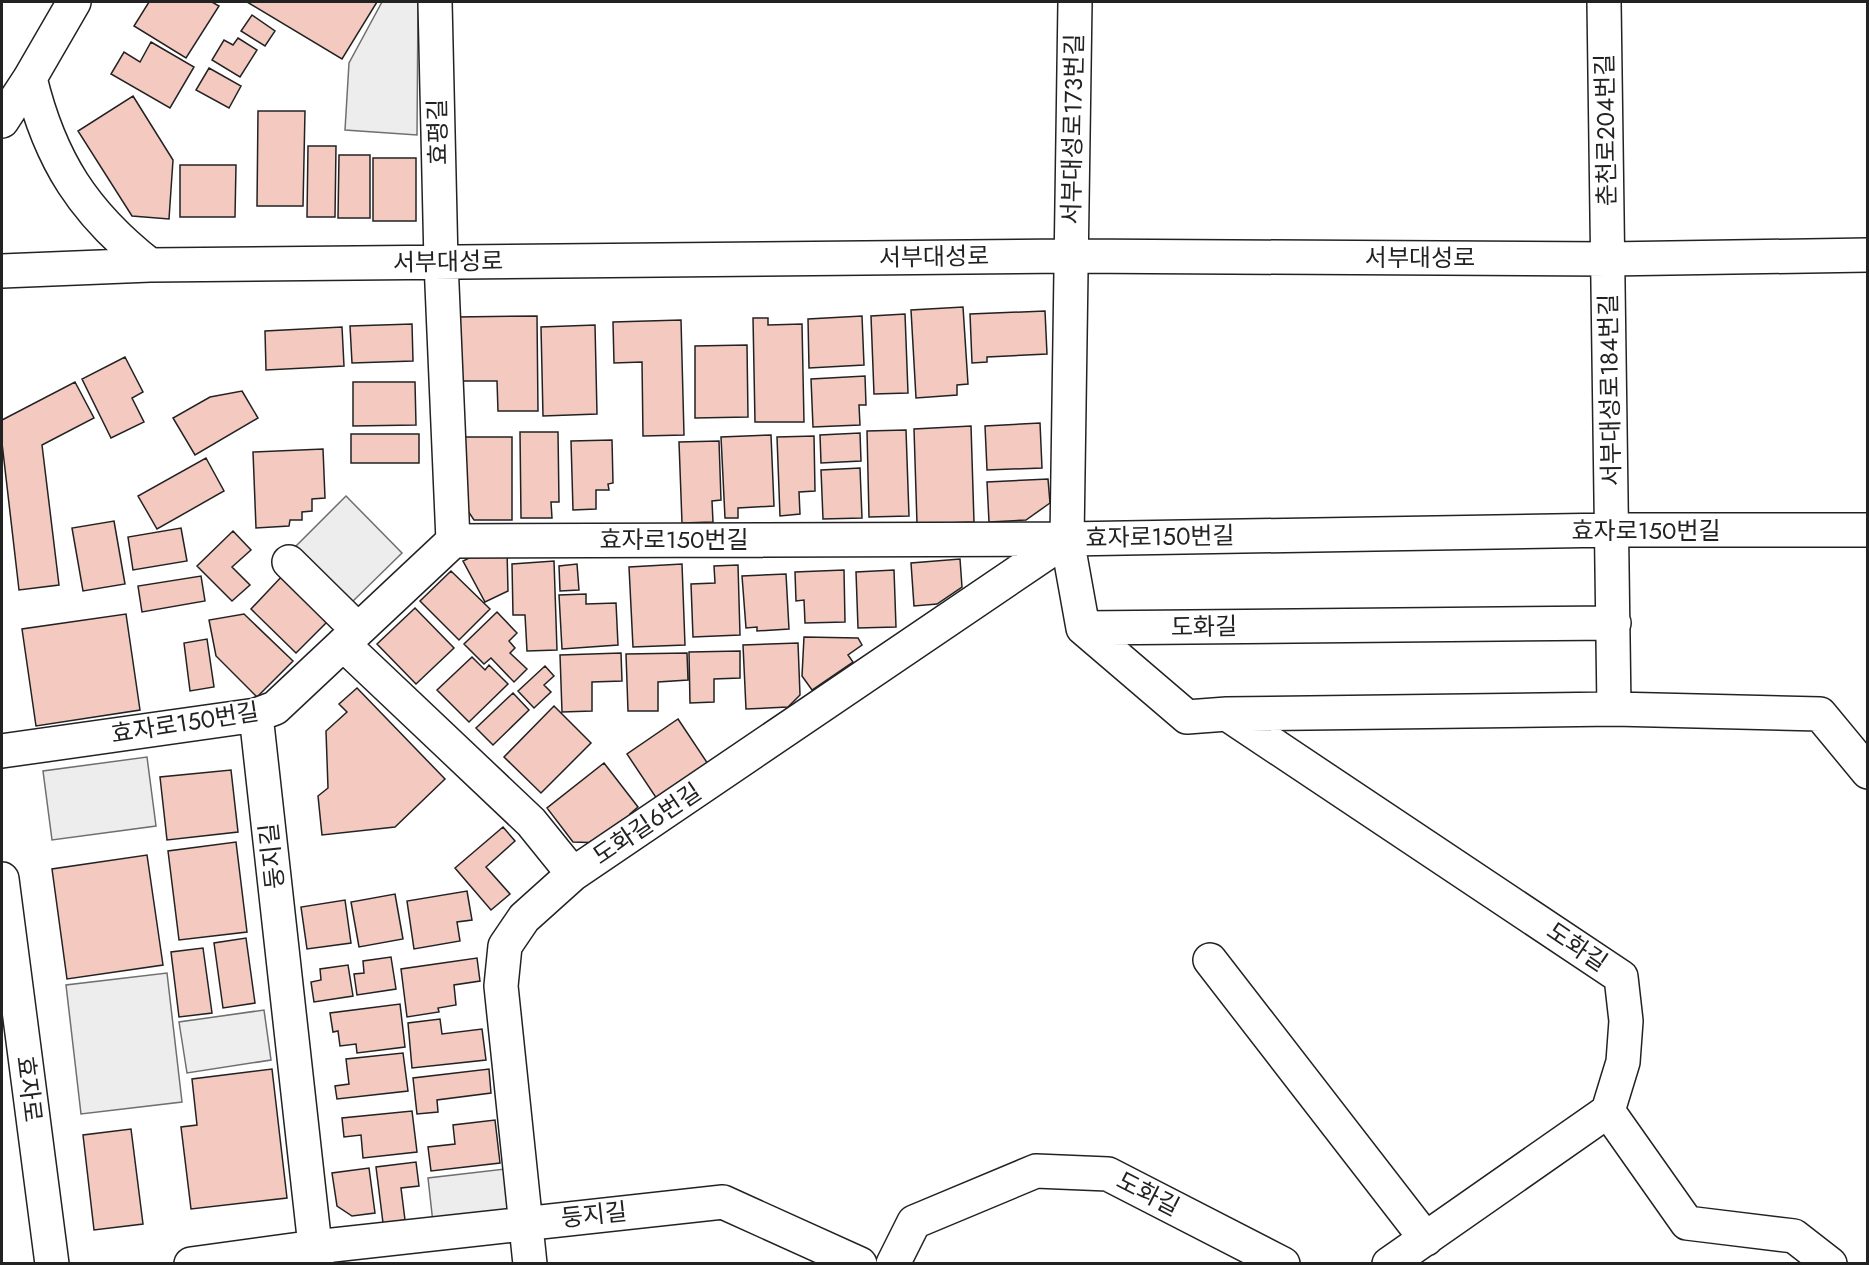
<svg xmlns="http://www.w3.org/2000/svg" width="1869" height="1265" font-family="Jost,'Noto Sans KR',sans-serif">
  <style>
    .green { fill: #eee; stroke: #6f6f6f; stroke-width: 1.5 }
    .parking { fill: #ededed; stroke: #6f6f6f; stroke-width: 1.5 }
    .building { fill: #f3c9c0; stroke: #222; stroke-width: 1.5 }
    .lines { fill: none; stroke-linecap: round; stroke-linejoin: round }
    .minor-casing { stroke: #222; stroke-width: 36 }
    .minor { stroke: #fff; stroke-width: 33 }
    .labels { text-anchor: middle; stroke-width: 4.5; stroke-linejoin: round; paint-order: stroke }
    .street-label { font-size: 24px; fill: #222; stroke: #fff }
  </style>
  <rect width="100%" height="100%" fill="#fff"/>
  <path class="green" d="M264,1010L271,1060L187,1073L179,1022Z"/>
  <path class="parking" d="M382,2H418L417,135L345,130L349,63Z
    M346,496L402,553L350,604L294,548Z
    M147,757L156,826L52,840L43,771Z
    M167,973L182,1102L81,1114L66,985Z
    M505,1169L510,1214L433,1223L428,1178Z"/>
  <path class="building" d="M149,2H212L219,6L186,58L134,26Z
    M247,2H377L342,59Z
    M252,15L275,31L265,46L241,31Z
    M238,38L257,50L240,77L212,60L224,40L233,45Z
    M151,42L194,67L170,108L111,74L124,52L140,62Z
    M209,68L241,86L229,108L196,90Z
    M133,96L173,160L169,219L132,216L78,131Z
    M258,111H305L303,206H257Z
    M308,146H336L335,217H307Z
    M339,155H370V218H338Z
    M373,158H416V221H373Z
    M180,165H236L235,217H180Z
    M963,307L968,384L957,385V395L916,398L911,310Z
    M1045,311L1047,354L987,357V362L972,363L970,314Z
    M905,314L908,393L874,394L871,316Z
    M537,316L538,411H498L497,381H457L456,317Z
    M862,316L864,365L809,368L808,319Z
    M753,318H768V325L802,324L804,422H755Z
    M681,320L684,435L643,436L642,362L614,363L613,322Z
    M412,324L413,361L352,363L350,326Z
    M595,325L597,414L543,416L541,327Z
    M342,327L344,366L266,370L265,331Z
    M747,345L748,417L695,418V346Z
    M125,357L143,392L132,398L144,422L111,438L82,379Z
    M865,376L866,405H859L860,425L813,427L811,379Z
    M75,382L94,418L42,445L59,585L19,590L2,443V420Z
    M353,382H415L416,425L353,426Z
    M242,391L258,418L195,455L173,418L210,397Z
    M1040,423L1042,468L987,470L985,426Z
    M971,426L974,522L917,524L914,429Z
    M906,430L909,516L869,517L867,431Z
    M520,432H558L559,502H551L552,518H521Z
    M860,433L861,461L821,463L820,435Z
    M351,434H419V463H351Z
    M771,435L774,506L738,508V518H725L721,437Z
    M814,436L815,491L799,492L800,514L780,516L777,437Z
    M462,437H512V520H474L462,502Z
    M612,440L613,483L608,484L609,490H596V509L573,510L571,441Z
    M719,441L721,500L712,501L713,522L682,523L679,442Z
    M323,449L325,498L312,499V511L302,512V520H290L289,526L256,528L253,452Z
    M206,458L224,491L157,529L138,496Z
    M860,468L862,518L823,519L821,470Z
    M1048,479L1050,503L1026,520L989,522L987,482Z
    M114,521L125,584L83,591L72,528Z
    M181,528L187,561L133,570L128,537Z
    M233,531L251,550L232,567L250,585L232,601L197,566Z
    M507,550L508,591L485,602L463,561L483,551Z
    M960,559L962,587L937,604L914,606L911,563Z
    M554,561L557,650L527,651L525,615H513L512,564Z
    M577,564L579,590L560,591L559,566Z
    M682,564L685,645L633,647L629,567Z
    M738,565L740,635L693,637L691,584L715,583L714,566Z
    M844,570L845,622L805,623L804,600L796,601L795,572Z
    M894,570L896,627L858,628L856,572Z
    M451,571L490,609L459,640L420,601Z
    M284,574L330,619L296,653L251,609Z
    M786,574L789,629L757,631V627L746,628L742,576Z
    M201,576L205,601L142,612L138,586Z
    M586,594V604L616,603L618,645L562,649L559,595Z
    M415,608L454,648L416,684L377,644Z
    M497,612L517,633L509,641L515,648L510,653L527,669L514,682L491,658L484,664L464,644Z
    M126,614L140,710L36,726L22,629Z
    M244,614L293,661L257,697L216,656L209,620Z
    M804,637L858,638L862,645L848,655L853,662L812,690L802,676Z
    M207,639L214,687L190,691L184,643Z
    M798,643L800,695L788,707L746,709L743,645Z
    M740,651V678L714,679V702L690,703L689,652Z
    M621,653L622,681L592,682V711L562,712L560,655Z
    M687,653L688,680L658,682V711H628L626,654Z
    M472,657L485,670L489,665L508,684L469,722L437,690Z
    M545,666L554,676L544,685L551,692L534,708L518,691Z
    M357,688L445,779L395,827L322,835L318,796L328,788L326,731L347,712L339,704Z
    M513,693L529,710L493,745L476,728Z
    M554,706L591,743L541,793L504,757Z
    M678,719L710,767L659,802L627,754Z
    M604,763L638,807L630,814L634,820L605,843L573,842L547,808Z
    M231,770L238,832L167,840L160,777Z
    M503,827L515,841L486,867L510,894L491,910L455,868Z
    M236,842L247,932L179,940L168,851Z
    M147,855L163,965L67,979L52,869Z
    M467,891L472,920L457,922L460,941L414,949L407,901Z
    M395,894L403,939L359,947L351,902Z
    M345,900L351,943L307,949L301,907Z
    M246,938L255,1003L223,1008L214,943Z
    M203,948L212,1013L179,1017L171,952Z
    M391,957L396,989L357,995L354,974L364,973L363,961Z
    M477,958L480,981L454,985L456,1005L438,1008L439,1012L407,1017L401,969Z
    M348,965L353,996L314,1002L311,982L321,980L320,969Z
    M400,1004L405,1047L357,1053L356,1044L340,1046L338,1031L333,1032L330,1013Z
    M440,1019L442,1034L482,1029L486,1060L412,1068L408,1023Z
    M403,1053L408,1091L337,1099L335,1086L349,1084L346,1059Z
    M272,1069L287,1198L191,1209L181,1127L197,1125L192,1079Z
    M489,1069L491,1093L437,1100L438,1112L417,1114L413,1078Z
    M412,1111L417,1152L363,1158L361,1135L344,1137L342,1118Z
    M495,1120L500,1163L431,1171L428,1147L455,1144L453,1125Z
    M131,1129L143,1224L94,1230L83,1135Z
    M416,1162L419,1186L401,1188L405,1220L383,1223L376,1167Z
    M369,1168L375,1213L352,1216L337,1206L332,1173Z"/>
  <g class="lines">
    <g class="minor-casing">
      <path id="minor" d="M435,2L441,262L453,541
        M1075,2L1067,539L1083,628L1187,717L1227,714L1621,977L1626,1021L1623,1062L1608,1111L1389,1264
        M1604,2L1614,709L1820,714L1868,772
        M30,78C50,161 84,213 150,265
        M2,121L30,78L74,2
        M2,271L150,265L1070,256L1608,259L1868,255
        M289,562L358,630
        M1083,628L1614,623
        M343,644L531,822L573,874
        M1227,714L1614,709
        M256,715L317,1264
        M2,751L256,715L275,708L453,541L1067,539L1612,530H1868
        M2,879L52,1264
        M1210,960L1426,1239
        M1608,1111L1687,1223L1794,1236L1830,1264
        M191,1264L315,1247L723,1202L860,1264
        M530,1264L501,986L505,946L524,918L573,874L1067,539
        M893,1264L914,1222L1036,1171L1108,1174L1283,1264"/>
    </g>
    <use href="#minor" class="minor"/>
  </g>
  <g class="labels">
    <g class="street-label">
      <text transform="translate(1073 129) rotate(-89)" y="8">서부대성로173번길</text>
      <text transform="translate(1606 130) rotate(-91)" y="8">춘천로204번길</text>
      <text transform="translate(438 132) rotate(-91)" y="8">효평길</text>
      <text transform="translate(934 257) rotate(-1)" y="8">서부대성로</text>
      <text x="1420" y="266">서부대성로</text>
      <text transform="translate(448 262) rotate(-1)" y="8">서부대성로</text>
      <text transform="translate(1610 390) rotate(-91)" y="8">서부대성로184번길</text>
      <text x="1646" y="539">효자로150번길</text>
      <text transform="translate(1160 537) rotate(-1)" y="8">효자로150번길</text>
      <text x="674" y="548">효자로150번길</text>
      <text transform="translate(1204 627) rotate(-1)" y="8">도화길</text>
      <text transform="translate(185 723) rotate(-9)" y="8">효자로150번길</text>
      <text transform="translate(647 824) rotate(-34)" y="8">도화길6번길</text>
      <text transform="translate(272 856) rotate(-96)" y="8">둥지길</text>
      <text transform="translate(1577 947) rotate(34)" y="8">도화길</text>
      <text transform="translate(29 1089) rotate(83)" y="8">효자로</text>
      <text transform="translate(1148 1194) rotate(27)" y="8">도화길</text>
      <text transform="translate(594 1215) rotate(-6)" y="8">둥지길</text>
    </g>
  </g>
  <rect width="1869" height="1265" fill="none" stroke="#222222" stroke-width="6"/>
</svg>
